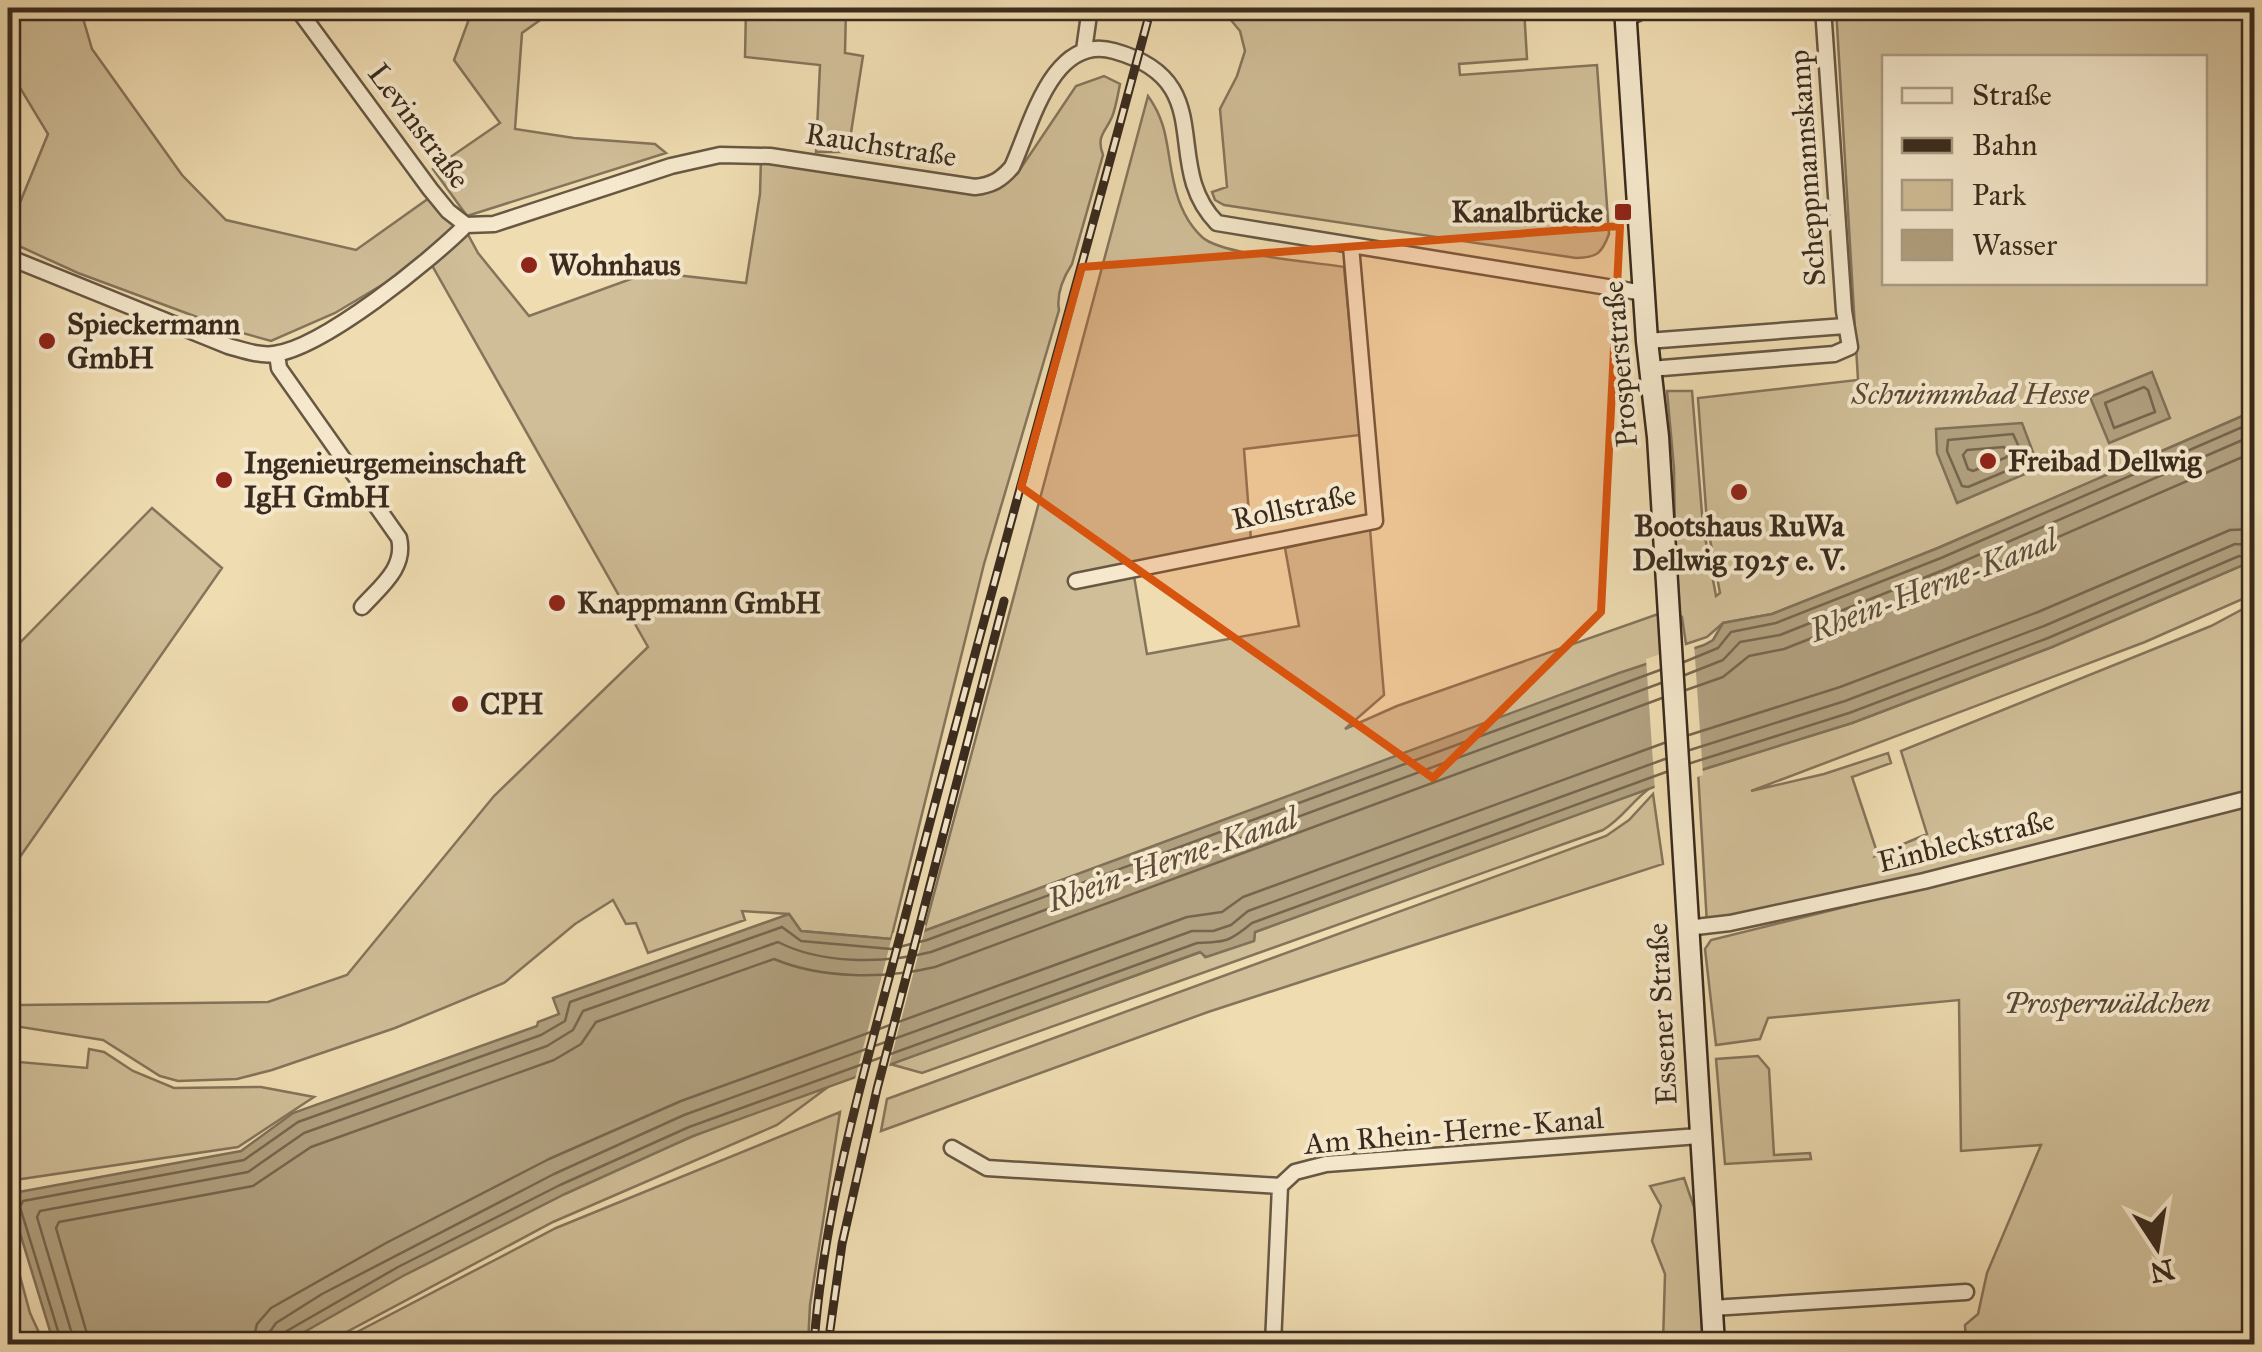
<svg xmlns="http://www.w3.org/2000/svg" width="2262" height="1352" font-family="'IM FELL Great Primer',serif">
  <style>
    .green { fill: #d0be98; stroke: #85745b; stroke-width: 2.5; fill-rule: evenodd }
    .water { fill: #b1a07f; stroke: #817158; stroke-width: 2.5 }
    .pier { fill: #efdcb1 }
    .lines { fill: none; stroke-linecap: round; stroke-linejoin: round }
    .shore { stroke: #76664e; stroke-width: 2.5 }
    .minor-casing { stroke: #675743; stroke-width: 19 }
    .secondary-casing { stroke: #3a2b1e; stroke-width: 25 }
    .minor { stroke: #f5e8cc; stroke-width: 14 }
    .secondary { stroke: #f5e8cc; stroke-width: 20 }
    .rail-casing { stroke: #3a2b1e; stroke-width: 9 }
    .rail { stroke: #f5e8cc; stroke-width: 5; stroke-dasharray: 15; stroke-linecap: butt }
    .marked { fill: #d7540e; fill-opacity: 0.2; stroke: #d7540e; stroke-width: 8; stroke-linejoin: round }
    .poi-dot { fill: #8f2418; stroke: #f5e8cc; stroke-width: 4 }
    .labels { text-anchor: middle; stroke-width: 8; stroke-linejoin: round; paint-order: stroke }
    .street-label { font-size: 30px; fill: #3a2b1e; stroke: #f5e8cc }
    .poi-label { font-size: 30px; font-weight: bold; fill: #3a2b1e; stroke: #f5e8cc; text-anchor: start }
    .park-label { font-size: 30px; font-style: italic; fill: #584836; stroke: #f5e8cc }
    .water-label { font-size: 32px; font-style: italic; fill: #5e4e3b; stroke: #f5e8cc }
  </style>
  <rect width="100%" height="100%" fill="#efdcb1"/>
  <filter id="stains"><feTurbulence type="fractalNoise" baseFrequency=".002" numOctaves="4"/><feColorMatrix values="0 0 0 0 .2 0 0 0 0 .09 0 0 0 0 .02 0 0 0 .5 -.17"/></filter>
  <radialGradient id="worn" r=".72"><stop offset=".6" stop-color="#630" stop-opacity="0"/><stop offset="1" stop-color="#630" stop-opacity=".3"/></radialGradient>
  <path class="green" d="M8,8H80L92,49L182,175L226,220L356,250L432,196L461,228L407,270L335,313L271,341L232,330L78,273L8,241V232L48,134L8,68Z
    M473,8H557L522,33L515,129L574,138L655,144L666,153L467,216L433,169L500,123L454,60Z
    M746,8H846L845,53L863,56L848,152H816L820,65L745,57Z
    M1221,8H1524L1527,59L1459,64L1460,75L1597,65L1609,234C1602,253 1597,258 1576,258L1224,205L1215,200L1212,192L1227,187L1220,109L1237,76L1245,51L1240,31Z
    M1836,8H2254V411L1938,548L1772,614L1723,623L1707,637L1686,644L1682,617L1676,612L1674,468L1667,391H1692L1703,526L1716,596L1720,593L1707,523L1698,398L1858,380ZM1884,58H2204V282H1884Z
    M1104,76L1120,84C1118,94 1116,107 1112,117C1105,133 1096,136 1103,155L1072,264C1063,278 1056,293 1059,310L984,564L891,939L801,931L789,914L742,911L745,920L648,953L636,923L626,924L613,900L575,924L504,983L395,1028L272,1070L237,1079L178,1081L160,1076L103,1040L8,1025V994L20,1005L268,1002L347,975L494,796L648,647L429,260L465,229L478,253L529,316L650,272L746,283L760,194L761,158L975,190L1006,182L1019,171L1076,86Z
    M1148,96C1169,125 1166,149 1174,183C1178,202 1187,223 1202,237C1221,255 1315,262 1344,267L1360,435L1244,449L1252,553L1134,576L1147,654L1299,626L1285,548L1370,529L1384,695L1345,729L1397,706L1661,613L1664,658L924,931Z
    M152,508L222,568L8,874V655Z
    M2243,565L2249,570L2254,568V594L2145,642L1751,791L1824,774L1888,753L1891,763L1852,777L1877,852L1875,856L1927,834L1901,751L2211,626L2254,603V1344H1966L1965,1325L1978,1314L1987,1273L2041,1145L1961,1151L1959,1000L1768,1018L1760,1039L1716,1045L1705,949L1711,940L1857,904V888L1707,924L1698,771L1852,723L2052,647Z
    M1650,788C1632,801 1622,819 1603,830L922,1073L890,1064L1201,952L1205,957L1254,940L1255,932Z
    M1653,794L1663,864L1208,1012L881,1131L887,1099L1606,836L1629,820Z
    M89,1049L104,1052L133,1071L174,1088L261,1087L314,1097L238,1147L8,1181V1061L87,1068Z
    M1758,1056L1769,1069L1774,1155L1810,1153L1811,1159L1725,1164L1716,1059Z
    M828,1087L777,1125L553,1222L324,1344H283C413,1265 551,1195 691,1137C736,1118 782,1104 828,1087Z
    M840,1112L810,1305L808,1344H334L556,1228Z
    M1684,1178L1695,1210L1703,1344H1663L1665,1274L1652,1241L1661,1206L1650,1186Z
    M8,1232L30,1313L41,1337L30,1344H8Z"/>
  <path class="water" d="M2152,372L2170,418L2109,443L2090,397Z
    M2254,411V568L2248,570L2243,565L2052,647L1852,723L1698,771L1255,932L1254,941L1206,957L1200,952L693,1136L565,1194L403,1276L283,1344H54L8,1194L241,1151L293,1113L537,1026L538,1022L559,1014L553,998L789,914L801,931L891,939L924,931L1619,673L1704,645L1713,640L1723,623L1772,614L1938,548Z
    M2022,423L2039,468L1957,503L1937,453L1936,429Z"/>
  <path class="pier" d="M1694,643L1703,775L1655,792L1646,659Z
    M926,925L888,1070L854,1083L893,933Z"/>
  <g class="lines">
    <path class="shore" d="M2144,387L2148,390L2155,412L2114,428L2105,403Z
      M2013,434L2024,458L2023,464L1968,487L1962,486L1947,451L1948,440Z
      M2004,447L2008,452L2007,457L1973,471L1968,469L1963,455L1967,450Z
      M1684,662L1718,648L1731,632L1776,623L1941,558L2254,422
      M1685,675L1723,660L1740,642L1780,635L1946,569L2254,435
      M1686,690L1723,677L1749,656L1784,649L1952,583L2254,452
      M1689,735L1840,687L2038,612L2230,530L2254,529
      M1690,750L1845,701L2044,626L2235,544L2254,545
      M1691,763L1849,713L2048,638L2239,556L2254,559
      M62,1344L20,1207L23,1201L244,1160L298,1122L541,1035L565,1021L570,1002L782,927L801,941L891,949L927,940L1660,670
      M75,1344L37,1217L40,1211L248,1172L304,1133L547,1046L573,1030L583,1011L778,942C821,964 883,964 931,952L1661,683
      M90,1344L56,1228L59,1222L253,1186L311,1147L554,1060L581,1044L596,1022L774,959C822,979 885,979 935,967L1662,698
      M252,1344L257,1324L271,1308L386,1243L549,1159L681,1101L1187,917L1222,912L1243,897L1664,743
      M267,1344L269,1333L276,1323L322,1294L554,1174L684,1115L1192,931H1213L1231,925L1248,911L1665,759
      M280,1344L285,1332L398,1267L560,1185L689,1127L1197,943C1226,942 1229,942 1252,923L1666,772"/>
    <g class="minor-casing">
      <path id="minor" d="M297,8L430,189L448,211L466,225
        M1626,19L1648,8
        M1084,50L1090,8
        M466,225L494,224L671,166L720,155L770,156L975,187C992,185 1001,180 1012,167C1031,126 1052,33 1114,51C1222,81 1159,164 1217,223L1644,293
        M8,257L228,346C243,350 259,356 274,354C323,348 430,261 466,225
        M1647,341L1845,326
        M277,354L279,368L399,538C406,568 381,586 362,607
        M1650,369L1834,354L1850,347L1844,311L1823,8
        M1076,581L1375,521L1351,246
        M1687,928L1730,923L1924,881L2254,797
        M952,1148L987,1168L1280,1186L1295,1172L1326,1164L1699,1136
        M1712,1308L1966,1292
        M1273,1344L1280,1186"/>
    </g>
    <g class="secondary-casing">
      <path id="secondary" d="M1625,8L1647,341L1658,437L1714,1344"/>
    </g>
    <use href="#minor" class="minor"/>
    <use href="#secondary" class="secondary"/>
    <g class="rail-casing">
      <path id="rail" d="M830,1330L842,1244L877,1089L1004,601
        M814,1344C825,1196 870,1053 907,910C985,608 1071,309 1151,8"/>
    </g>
    <use href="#rail" class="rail"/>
  </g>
  <path class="marked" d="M1620,226L1601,612L1433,778L1021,487L1082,267Z"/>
  <g class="poi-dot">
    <rect x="1613" y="202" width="20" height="20" rx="5"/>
    <circle cx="529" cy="265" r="10"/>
    <circle cx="47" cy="341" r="10"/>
    <circle cx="1988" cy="461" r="10"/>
    <circle cx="224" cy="480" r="10"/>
    <circle cx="1739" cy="492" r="10"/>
    <circle cx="557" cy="603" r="10"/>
    <circle cx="460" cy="704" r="10"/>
  </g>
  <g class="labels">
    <g class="street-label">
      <text transform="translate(419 126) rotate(53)" y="10">Levinstraße</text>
      <text transform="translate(881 145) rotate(9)" y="10">Rauchstraße</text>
      <text transform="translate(1807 168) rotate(-94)" y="10">Scheppmannskamp</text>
      <text transform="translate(1620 364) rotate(-95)" y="10">Prosperstraße</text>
      <text transform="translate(1294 507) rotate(-12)" y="10">Rollstraße</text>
      <text transform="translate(1966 841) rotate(-14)" y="10">Einbleckstraße</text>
      <text transform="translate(1662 1014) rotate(-93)" y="10">Essener Straße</text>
      <text transform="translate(1454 1131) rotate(-5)" y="10">Am Rhein-Herne-Kanal</text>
    </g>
    <g class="poi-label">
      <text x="1603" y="222" text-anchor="end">Kanalbrücke</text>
      <text x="549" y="275">Wohnhaus</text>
      <text x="67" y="334">Spieckermann<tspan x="67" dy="34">GmbH</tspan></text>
      <text x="2008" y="471">Freibad Dellwig</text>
      <text x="244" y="473">Ingenieurgemeinschaft<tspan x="244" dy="34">IgH GmbH</tspan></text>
      <text x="1739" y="536" text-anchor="middle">Bootshaus RuWa<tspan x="1739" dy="34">Dellwig 1925 e. V.</tspan></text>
      <text x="577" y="613">Knappmann GmbH</text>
      <text x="480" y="714">CPH</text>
    </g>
    <g class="park-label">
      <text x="1970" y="404">Schwimmbad Hesse</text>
      <text x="2107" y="1013">Prosperwäldchen</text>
    </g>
    <g class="water-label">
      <text transform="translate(1933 585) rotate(-21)" y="11">Rhein-Herne-Kanal</text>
      <text transform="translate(1172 859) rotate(-19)" y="11">Rhein-Herne-Kanal</text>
    </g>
  </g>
  <rect width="2262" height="1352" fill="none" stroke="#efdcb1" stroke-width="40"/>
  <rect x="10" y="10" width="2242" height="1332" fill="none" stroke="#3a2b1e" stroke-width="5"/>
  <rect x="20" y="20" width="2222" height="1312" fill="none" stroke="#3a2b1e" stroke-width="2.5"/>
  <rect x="1882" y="55" width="325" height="230" fill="#f5e8cc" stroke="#aa9c86" stroke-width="2.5"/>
  <rect x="1902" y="88" width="50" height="15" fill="#f5e8cc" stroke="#aa9c86" stroke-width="2.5"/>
  <text x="1972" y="105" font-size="30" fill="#3a2b1e">Straße</text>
  <rect x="1902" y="138" width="50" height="15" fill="#3a2b1e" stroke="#aa9c86" stroke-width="2.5"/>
  <text x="1972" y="155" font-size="30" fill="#3a2b1e">Bahn</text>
  <rect x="1902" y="180" width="50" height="30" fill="#d0be98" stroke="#aa9c86" stroke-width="2.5"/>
  <text x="1972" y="205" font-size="30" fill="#3a2b1e">Park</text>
  <rect x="1902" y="230" width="50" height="30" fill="#b1a07f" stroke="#aa9c86" stroke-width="2.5"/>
  <text x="1972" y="255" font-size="30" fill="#3a2b1e">Wasser</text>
  <g transform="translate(2157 1247) rotate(168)" stroke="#f5e8cc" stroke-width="8" paint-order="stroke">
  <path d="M0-8L18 38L0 25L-18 38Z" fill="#3a2b1e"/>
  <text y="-15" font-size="28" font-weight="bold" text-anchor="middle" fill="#3a2b1e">N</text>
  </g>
  <rect width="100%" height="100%" filter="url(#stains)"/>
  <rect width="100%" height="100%" fill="url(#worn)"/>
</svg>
